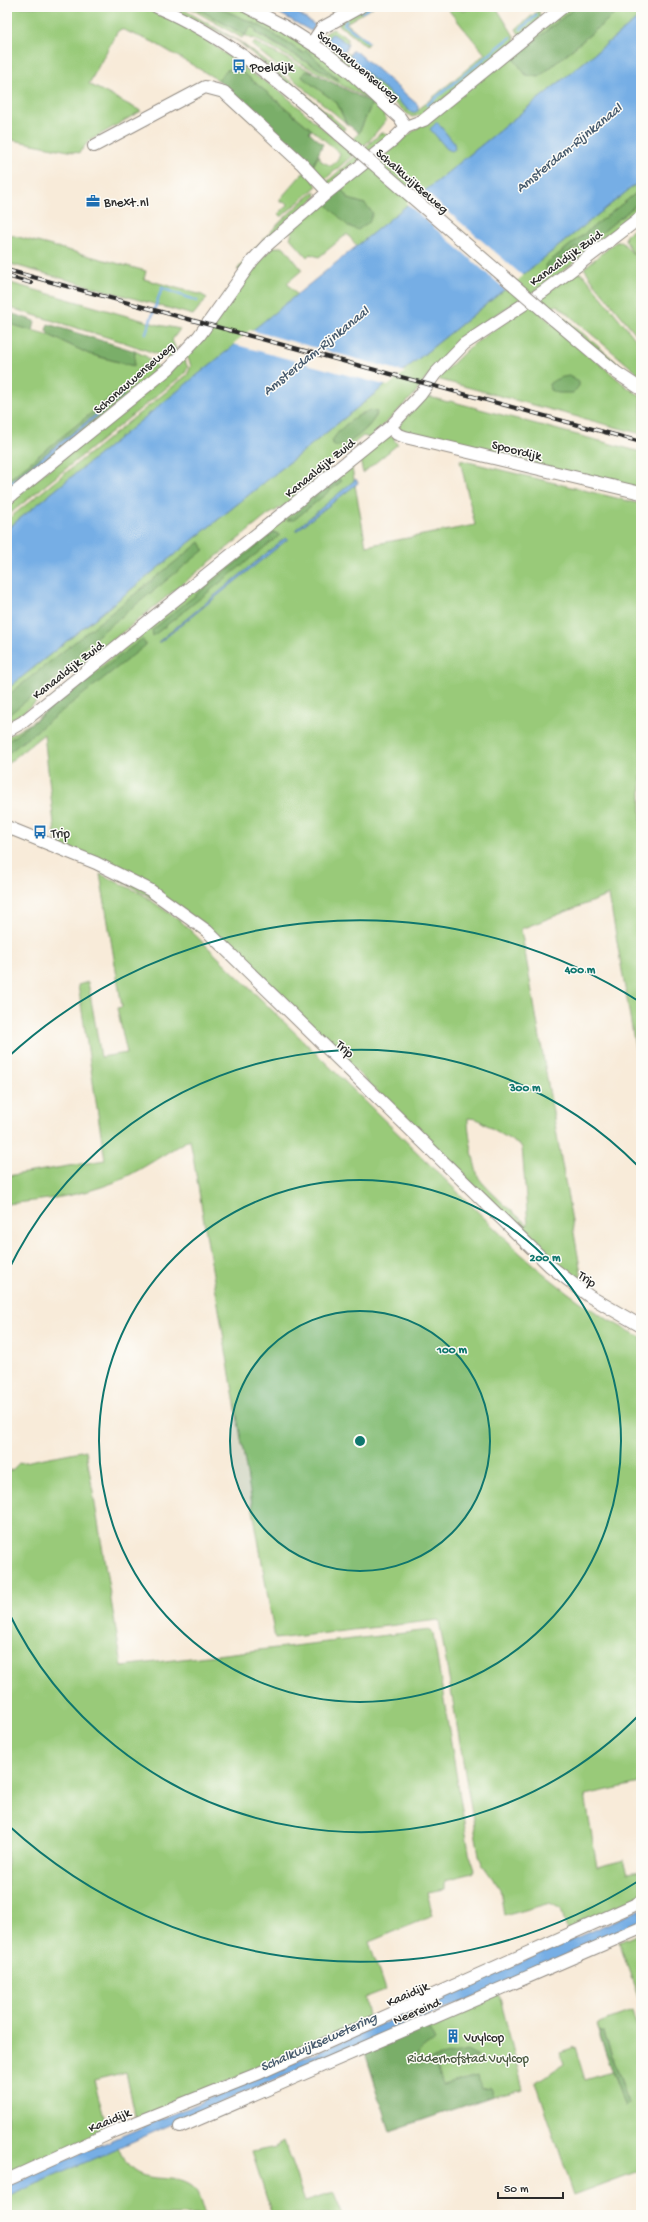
<svg xmlns="http://www.w3.org/2000/svg" width="648" height="2222" font-family="'Gochi Hand',sans-serif">
  <style>
    .green { fill: #99ca79; stroke: #627a52; fill-rule: evenodd }
    .forest { fill: #7aae69; stroke: #526c4a }
    .water { fill: #76aee5; stroke: #506c88 }
    .pier { fill: #f8ebd9 }
    .lines { fill: none; stroke-linecap: round; stroke-linejoin: round }
    .stream { stroke: #76aee5; stroke-width: 2.5 }
    .minor-casing { stroke: #928b82; stroke-width: 14 }
    .minor { stroke: #fff; stroke-width: 12 }
    .rail-casing { stroke: #2b2b2b; stroke-width: 4 }
    .rail { stroke: #fdfcf7; stroke-width: 2.5; stroke-dasharray: 8; stroke-linecap: butt }
    .minor-bridge-casing { stroke: #928b82; stroke-width: 14; stroke-linecap: butt }
    .minor-bridge { stroke: #fff; stroke-width: 12 }
    .ring { fill: none; stroke: #0f766e; stroke-width: 2 }
    .labels { text-anchor: middle; stroke-width: 3; stroke-linejoin: round; paint-order: stroke }
    .street-label { font-size: 13px; fill: #2b2b2b; stroke: #fdfcf7 }
    .poi-label { font-size: 13px; fill: #2b2b2b; stroke: #fdfcf7; text-anchor: start }
    .park-label { font-size: 13px; fill: #4c5b42; stroke: #fdfcf7 }
    .water-label { font-size: 14px; font-style: italic; fill: #45596c; stroke: #fdfcf7 }
    .centre { fill: #0f766e; stroke: #fdfcf7; stroke-width: 2 }
    .ring-label { font-size: 12px; text-anchor: middle; font-weight: bold; fill: #0f766e; stroke: #fdfcf7; stroke-width: 3; stroke-linejoin: round; paint-order: stroke }
  </style>
  <rect width="100%" height="100%" fill="#fdfcf7"/>
  <filter id="ink" filterUnits="userSpaceOnUse"><feTurbulence type="fractalNoise" baseFrequency=".025" numOctaves="2"/><feDisplacementMap in="SourceGraphic" scale="8" xChannelSelector="R" yChannelSelector="G"/><feConvolveMatrix kernelMatrix="1 2 1 2 8 2 1 2 1" color-interpolation-filters="sRGB"/></filter>
  <filter id="wash" filterUnits="userSpaceOnUse"><feTurbulence type="fractalNoise" baseFrequency=".012" numOctaves="4" result="noise"/><feDisplacementMap in="SourceGraphic" scale="16" xChannelSelector="R" yChannelSelector="G"/><feGaussianBlur stdDeviation="0.9" result="paint"/><feColorMatrix in="noise" values="0 0 0 0 0 0 0 0 0 0 0 0 0 0 0 0 0 1.4 0 .05"/><feComposite in="paint" operator="in"/></filter>
  <g filter="url(#wash)">
    <rect width="100%" height="100%" fill="#f8ebd9"/>
    <path class="green" d="M7,7H140L170,19L199,34L248,71L280,91L344,147L359,133L372,103L383,112L386,120L369,141L323,181L311,170L319,155L321,161L331,166L337,161L340,153L241,71L228,69L218,80L153,42L121,29L117,32L89,84L141,111L89,141L79,153L7,139Z
      M167,7L181,8L240,42L271,65L345,128L343,131L238,41Z
      M188,7H194L245,35L242,38Z
      M217,7H238L285,31L330,62L377,104L253,38L251,39L245,35L251,27L255,28L257,34L340,81L306,50L303,53L262,27Z
      M363,7H373L346,23L369,42L366,46L338,24Z
      M446,7H460L462,11L476,7H496L514,36L515,42L425,114L412,117L409,115L322,44L321,40L326,33L333,29L348,39L347,44L333,34L327,41L342,52L344,51L351,56V59L412,113L419,109L485,54Z
      M569,7H576L513,58L539,77L623,7H641V16L357,246L347,234L319,257L310,254L307,257L290,238L292,233L289,230L324,202L365,204L349,200L341,189Z
      M539,10L540,18L523,35L519,34L516,29Z
      M254,42L318,75L305,71L302,77L337,103L346,123L252,45Z
      M382,132L391,138L329,184L327,182Z
      M307,172L317,186L281,217L278,214L288,205L287,203L280,202V199L302,174Z
      M641,180V189L545,265L556,263L577,246L579,251L641,201V211L546,284L495,315L450,349L434,367L413,396L370,438L363,436L323,468L322,476L289,503L268,515L25,711L7,722V689ZM362,413L377,415L367,428L343,445L339,431Z
      M315,191L316,197L262,242L240,270H237C261,241 286,214 315,191Z
      M641,224V340L595,284L584,268L616,242H622L634,255L625,240L626,235Z
      M7,234L146,271L144,279L202,295L207,298L193,315L7,263Z
      M273,247H284L302,270L287,283L297,295L7,529V520L187,375L191,366L187,356L217,320L261,259Z
      M577,272L584,275L641,346V376L557,305L541,314L627,387L641,396V434L437,379L471,346Z
      M7,282L159,325L180,329L172,340L178,354L174,358H168L123,342L7,307Z
      M559,313L621,366L641,380V384L556,316Z
      M7,323L49,335L89,354L133,366L135,351L147,357L159,368V371L7,494V490L123,396V393L129,388L131,382L7,481Z
      M184,360L188,367L185,373L7,516V503Z
      M426,396L448,402L450,401L641,452V490L400,430L399,425Z
      M384,436L395,437L394,440L398,444L363,473L359,456Z
      M460,460L641,504V1081L609,895L521,929L581,1273L580,1284L561,1270L217,936L56,842L44,734L7,764V737L31,723L351,463L366,546L475,525ZM468,1118L477,1119L522,1147L528,1225C518,1217 485,1188 479,1178C475,1171 467,1126 468,1118Z
      M100,874L142,894L183,923L521,1254C558,1287 596,1316 641,1337V1787L640,1783L585,1795L597,1867L624,1860L628,1873L641,1871V1900L568,1933L561,1909L550,1903L504,1916L500,1889L482,1864L479,1855L439,1620L275,1639L190,1139C165,1153 142,1170 115,1182C81,1196 44,1200 7,1204V1176L105,1160L78,985L88,982L101,1057L127,1053L117,1008L122,1007Z
      M86,1450L122,1666L430,1630L433,1633L469,1852L475,1870L473,1873L445,1880V1889L427,1892L433,1916L369,1942L385,1990L364,1998L369,2021L136,2120L126,2072L94,2080L108,2132L7,2175V1471L12,1470L19,1463Z
      M641,1933V2006L619,1942Z
      M499,1994L523,2089L493,2096L390,2131L365,2052Z
      M632,2011L641,2040V2170L574,2195L536,2082L564,2064L560,2052L575,2047L585,2080L612,2072L625,2106L629,2103L604,2033L598,2031L596,2024Z
      M284,2142L305,2202L334,2193L343,2215H272L252,2152L276,2147Z
      M119,2147C122,2153 124,2160 127,2164C144,2187 173,2171 193,2187C199,2192 202,2207 205,2215H7V2197Z"/>
    <path class="forest" d="M194,7H217L262,27L303,53L306,50L340,81L257,33L255,28L250,27L245,35Z
      M576,7H623L539,77L526,75L513,58Z
      M228,69L241,71L312,130L309,132L323,144L311,170L218,80Z
      M305,71L318,75L372,103L359,133L346,123L337,103L302,77Z
      M341,189L349,199L365,204L373,213L369,222L358,230L348,226L324,202Z
      M641,189V201L579,251L577,246L556,263V270L548,275L545,265Z
      M7,312L35,321L33,331L7,323Z
      M48,324L135,351L134,366L89,354L49,335L46,330Z
      M569,376L579,382V386L573,393H558L550,390L549,384C555,379 561,377 569,376Z
      M131,381L132,385L129,388L7,485V481Z
      M371,410L377,412C375,424 347,449 334,446L332,441C340,427 356,415 371,410Z
      M337,478L342,481L294,520H287Z
      M274,532L280,535L153,636L152,630Z
      M200,542L204,550L81,649L77,661L7,716V696Z
      M142,639L146,645L7,754V742Z
      M427,2025L435,2040C427,2048 415,2048 418,2062L467,2051L478,2057L436,2067L442,2085L478,2076L481,2089L490,2088L493,2096L390,2131L365,2052Z
      M598,2031L604,2033L629,2103L625,2107Z"/>
    <path class="water" d="M268,7H289L315,25L312,31L309,30Z
      M641,16V180L7,689V529Z
      M333,34L348,44L345,51L342,52L327,41L330,35Z
      M352,51L357,52L418,105V111L412,113L351,59L350,55Z
      M437,122L454,143L455,149L452,151L447,149L430,129Z
      M123,393V395L7,490V485Z
      M356,479L358,483L296,531L295,530Z
      M285,538L288,539L160,642H158Z
      M641,1909V1922L396,2031L240,2094L7,2197V2187L36,2173L340,2042Z"/>
    <path class="pier" d="M423,190L523,276L506,290L406,203Z
      M250,330L405,372L388,386L233,344Z"/>
    <g class="lines">
      <path class="stream" d="M362,12L371,7
        M346,21L344,24L368,42
        M521,29L537,15
        M427,105L511,37
        M146,333L162,288L197,301"/>
    </g>
  </g>
  <g filter="url(#ink)">
    <g class="lines">
      <g class="minor-casing">
        <path id="minor" d="M157,7C227,37 283,85 340,135
          M247,7L284,26L323,51L351,73L400,118L406,127
          M312,43L322,28L360,7
          M94,146L205,87L224,92L301,163L328,192
          M553,319L617,373L641,389
          M390,427L397,434L405,437L641,493
          M7,499L169,368L199,336L253,260L266,246L328,192L394,139L406,127L424,120L563,7
          M7,731L23,722L390,427L420,395L435,374L464,344L544,291L641,217
          M7,827L96,863L150,890L207,931L550,1266L589,1296L641,1326
          M180,2127L641,1928
          M7,2180L115,2131L257,2074L641,1902"/>
      </g>
      <use href="#minor" class="minor"/>
      <g class="rail-casing">
        <path id="rail" d="M7,270L641,442
          M7,276L31,283"/>
      </g>
      <use href="#rail" class="rail"/>
      <g class="minor-bridge-casing">
        <path id="minor-bridge" d="M340,135L553,319"/>
      </g>
      <use href="#minor-bridge" class="minor-bridge"/>
    </g>
  </g>
  <circle cx="360" cy="1441" r="130" fill="#0f766e" fill-opacity=".12"/>
  <g class="ring">
    <circle cx="360" cy="1441" r="130"/>
    <circle cx="360" cy="1441" r="261"/>
    <path d="M639 1715A391 391 0 0 1 7 1609M7 1273A391 391 0 0 1 639 1167"/>
    <path d="M640 1880A521 521 0 0 1 8 1825M8 1057A521 521 0 0 1 640 1002"/>
  </g>
  <defs>
    <g id="bus-bare" transform="scale(1.08)"><path d="M-5-6H5V4H4V6H2V4H-2V6H-4V4H-5ZM-3.5-4V0h7V-4ZM-3.5 1.2v1.5H-2V1.2ZM2 1.2v1.5H3.5V1.2Z" fill="#1f6fb2" stroke="#fdfcf7" stroke-width="2.5" paint-order="stroke"/></g>
    <g id="office-bare" transform="scale(1.08)"><path d="M-6-3h4V-5.5h4V-3h4V5H-6ZM-1-4.5V-3h2v-1.5ZM-6 0V1H6V0Z" fill="#1f6fb2" stroke="#fdfcf7" stroke-width="2.5" paint-order="stroke"/></g>
    <g id="building-bare" transform="scale(1.08)"><path d="M-4-6H4V6H1V3H-1V6H-4ZM-2.5-4.3h1.7v1.8h-1.7ZM.8-4.3h1.7v1.8H.8ZM-2.5-1h1.7V.8h-1.7ZM.8-1h1.7V.8H.8Z" fill="#1f6fb2" stroke="#fdfcf7" stroke-width="2.5" paint-order="stroke"/></g>
  </defs>
  <g fill-rule="evenodd">
    <use href="#bus-bare" x="239" y="66"/>
    <use href="#office-bare" x="93" y="201"/>
    <use href="#bus-bare" x="40" y="832"/>
    <use href="#building-bare" x="453" y="2036"/>
  </g>
  <g class="labels">
    <g class="street-label">
      <text transform="translate(359 65) rotate(40)" y="5">Schonauwenseweg</text>
      <text transform="translate(413 180) rotate(41)" y="5">Schalkwijkseweg</text>
      <text transform="translate(565 257) rotate(-36)" y="5">Kanaaldijk Zuid</text>
      <text transform="translate(133 377) rotate(-41)" y="5">Schonauwenseweg</text>
      <text transform="translate(517 449) rotate(14)" y="5">Spoordijk</text>
      <text transform="translate(319 467) rotate(-39)" y="5">Kanaaldijk Zuid</text>
      <text transform="translate(67 669) rotate(-38)" y="5">Kanaaldijk Zuid</text>
      <text transform="translate(346 1048) rotate(44)" y="5">Trip</text>
      <text transform="translate(588 1278) rotate(37)" y="5">Trip</text>
      <text transform="translate(407 1993) rotate(-24)" y="5">Kaaidijk</text>
      <text transform="translate(416 2010) rotate(-23)" y="5">Neereind</text>
      <text transform="translate(109 2119) rotate(-23)" y="5">Kaaidijk</text>
    </g>
    <g class="poi-label">
      <text x="250" y="71">Poeldijk</text>
      <text x="104" y="206">Bnext.nl</text>
      <text x="51" y="837">Trip</text>
      <text x="464" y="2041">Vuylcop</text>
    </g>
    <g class="park-label">
      <text x="468" y="2062">Ridderhofstad Vuylcop</text>
    </g>
    <g class="water-label">
      <text transform="translate(568 147) rotate(-39)" y="5">Amsterdam-Rijnkanaal</text>
      <text transform="translate(315 350) rotate(-39)" y="5">Amsterdam-Rijnkanaal</text>
      <text transform="translate(318 2041) rotate(-24)" y="5">Schalkwijksewetering</text>
    </g>
  </g>
  <circle cx="360" cy="1441" r="6" class="centre"/>
  <g class="ring-label">
    <text x="580" y="973">400 m</text>
    <text x="525" y="1091">300 m</text>
    <text x="545" y="1261">200 m</text>
    <text x="452" y="1353">100 m</text>
  </g>
  <rect width="648" height="2222" fill="none" stroke="#fdfcf7" stroke-width="24"/>
  <path d="M498 2192v6h65v-6" fill="none" stroke="#2b2b2b" stroke-width="2"/>
  <text x="504" y="2192" font-size="12" fill="#2b2b2b" stroke="#fdfcf7" stroke-width="3" paint-order="stroke">50 m</text>
</svg>
